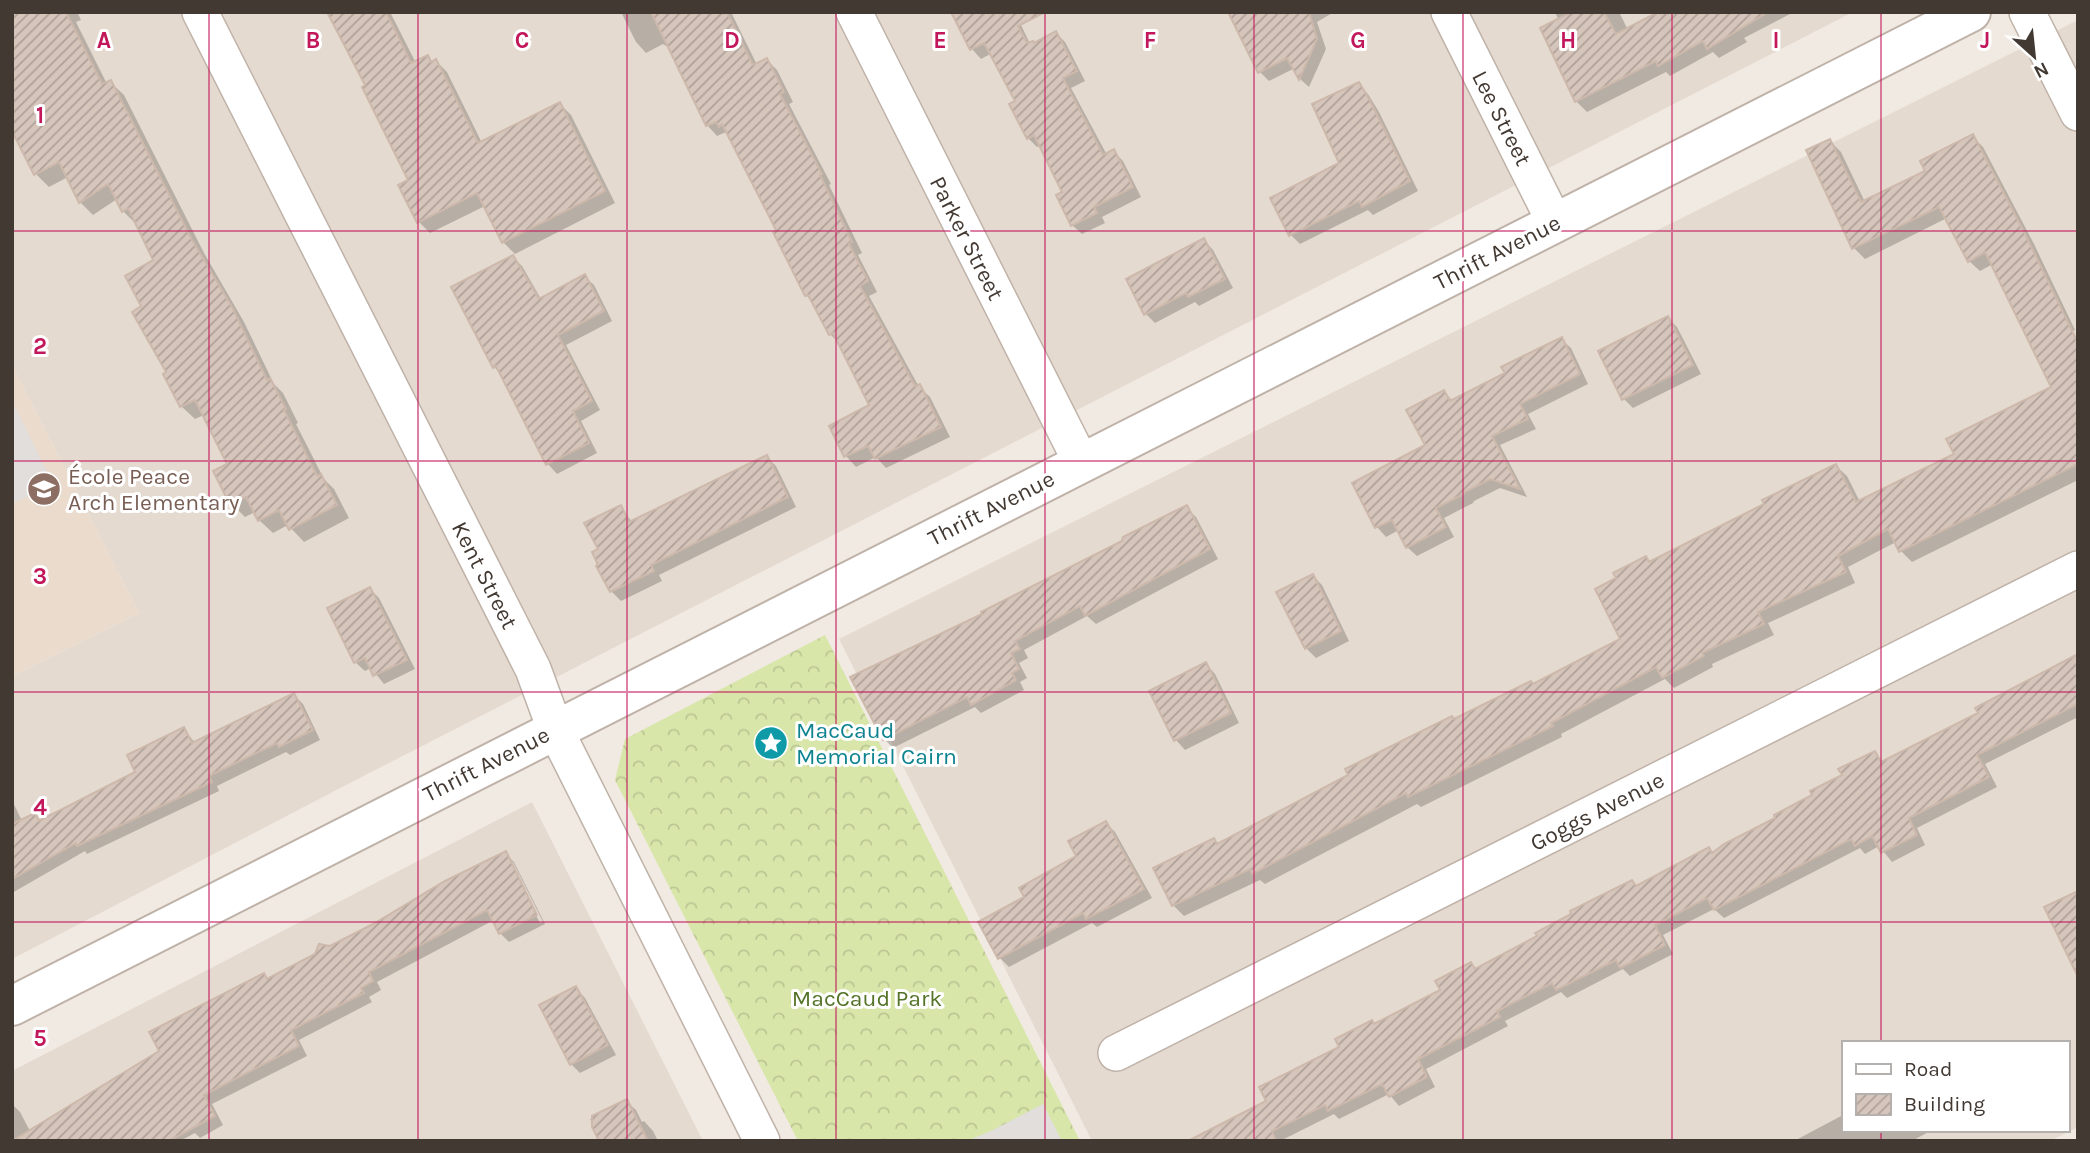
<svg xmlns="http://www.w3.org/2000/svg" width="2090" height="1153" font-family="Karla,sans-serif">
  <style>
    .residential { fill: #e5dad0; fill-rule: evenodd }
    .education { fill: #ebdbcc }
    .forest { fill: url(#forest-crowns) }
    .parking { fill: #e1dedb }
    .shadow { fill: #0003; fill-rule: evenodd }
    .building { fill: url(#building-hatch); stroke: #cdb9ab; stroke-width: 2 }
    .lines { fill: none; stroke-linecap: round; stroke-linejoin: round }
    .minor-casing { stroke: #bfb2a8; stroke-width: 38 }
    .tertiary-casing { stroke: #bfb2a8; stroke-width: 42 }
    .minor { stroke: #fff; stroke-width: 35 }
    .tertiary { stroke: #fff; stroke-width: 38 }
    .grid { fill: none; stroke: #c2185b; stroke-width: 2; stroke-opacity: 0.55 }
    .labels { text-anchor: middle; stroke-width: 6; stroke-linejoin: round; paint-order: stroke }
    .street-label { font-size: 23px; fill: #433933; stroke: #fff }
    .education-label { font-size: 23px; fill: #785e54; stroke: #fff; text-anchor: start }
    .culture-label { font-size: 23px; fill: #0d838f; stroke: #fff; text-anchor: start }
    .park-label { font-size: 23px; fill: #547327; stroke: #fff }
    .grid-label { font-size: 23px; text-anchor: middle; font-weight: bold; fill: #c2185b; stroke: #fff; stroke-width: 6; stroke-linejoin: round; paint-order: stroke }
  </style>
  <defs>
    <pattern id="forest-crowns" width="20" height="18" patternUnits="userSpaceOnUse" patternTransform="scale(1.75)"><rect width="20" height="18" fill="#d8e6aa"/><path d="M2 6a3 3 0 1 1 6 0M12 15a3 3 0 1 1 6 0" fill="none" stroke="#bbc693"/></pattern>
    <pattern id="building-hatch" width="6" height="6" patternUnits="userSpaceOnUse" patternTransform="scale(1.75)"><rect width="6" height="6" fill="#d6c5bb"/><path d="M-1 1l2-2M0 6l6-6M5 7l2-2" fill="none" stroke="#afa199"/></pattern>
  </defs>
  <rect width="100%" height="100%" fill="#f1eae2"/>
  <path class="residential" d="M12,12H1853L348,784L12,959V676L139,613L12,365Z
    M2078,20V1127L2050,1141H1092L839,639ZM1843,1043H2067V1130H1843Z
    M532,802L703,1141H12V1071Z"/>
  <path class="education" d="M12,365L139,613L12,676Z"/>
  <path class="forest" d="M825,635L1080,1141H798L615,780L625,739Z"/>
  <path class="parking" d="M12,401L53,484L12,504Z
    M1043,1104L1062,1141H967L993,1130Z"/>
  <path class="shadow" d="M12,12H77L81,20L76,22L107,84L110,82L124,95L204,253L244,322L274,384L283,393L298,423L296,424L324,479L334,489L349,518L304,542L288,525L273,533L259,520L255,512L245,517L232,504L229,465L204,415L195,419L181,406L144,307L155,261L136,224L123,211L117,199L93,215L80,202L68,177L49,187L36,174Z
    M329,12H390L416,63L427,57L433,63L436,61L447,72L482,143L560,104L571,115L615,203L515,254L503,242L485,206L430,233L419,222L410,181L368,86Z
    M621,12H731L757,65L767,60L777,70L793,102L789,104L831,184L829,185L862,253L858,255L877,292L869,296L919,387L930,397L950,437L886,468L876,457L856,467L846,456L831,427L872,406L841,345L830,334L814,303L806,295L779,231L726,132L717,136L707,125L668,45L666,46L663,44L646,53L636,42Z
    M953,12H1015L1030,44L1034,45L1056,33L1065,42L1085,81L1071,88L1107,155L1113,151L1123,161L1141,197L1102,217L1105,223L1082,234L1072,225L1064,193L1041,145L1037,147L1028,138L1017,101L992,53L981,59L972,49Z
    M1230,12H1334L1317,22L1326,49L1309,87L1300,79L1295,68L1269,81L1260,72Z
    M1555,12H1619L1628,30L1661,12L1792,13L1744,38L1747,42L1719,58L1713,52L1670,76L1666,72L1587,112L1576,101L1543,29L1559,21Z
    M1359,85L1368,94L1379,112L1418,191L1373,215L1368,210L1300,244L1291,235L1342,164Z
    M1972,136L1983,147L2034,244L2075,330L2072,331L2078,342V480L1912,562L1901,551L1896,542L1848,567L1855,583L1768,623L1774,635L1712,664L1713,667L1674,688L1665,679L1561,734L1562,737L1421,807L1417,804L1265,884L1260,880L1184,916L1173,905L1213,840L1218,845L1455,721L1533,686L1623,639L1650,563L1767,505L1836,466L1847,476L1860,502L1956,455L2053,388L1993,264L1980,271L1969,261L1947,218L1865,259L1854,248L1830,141L1841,152L1865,202L1928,171Z
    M1204,240L1213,250L1233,288L1199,306L1195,302L1155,323L1146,314Z
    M512,257L522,266L541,299L584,276L594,285L612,321L566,345L600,410L581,421L597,453L557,474L548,464L503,376L494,367Z
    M1668,318L1677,327L1701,374L1633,408L1624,399Z
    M1561,339L1571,348L1588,384L1528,414L1536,429L1500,445L1527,497L1500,488L1474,501L1473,503L1444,518L1454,537L1417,556L1407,547L1399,530L1386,537L1377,527L1354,484L1427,446L1444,392L1453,401L1507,374Z
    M767,457L776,466L796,507L659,575L662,581L621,601L611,591L599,567L600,550L620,507L633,523Z
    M1186,508L1196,517L1218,559L1096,624L1087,616L1024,650L1028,658L1019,663L1027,678L1020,682L1024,690L981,713L975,707L893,748L884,739L985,615Z
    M1313,576L1322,585L1349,641L1316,658L1306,648Z
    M370,589L379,598L415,669L384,684L371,668L365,671L355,662Z
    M2078,656V717L1985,764L1997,787L1917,828L1925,845L1892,862L1879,846L1865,854L1860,848L1724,918L1714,909L1663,935L1673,954L1630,976L1623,969L1567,998L1561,992L1505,1021L1508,1026L1426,1069L1435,1087L1399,1106L1389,1094L1339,1119L1334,1114L1280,1141H1201L1268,1102L1375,1026L1442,991L1471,964L1477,970L1539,937L1632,882L1637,887L1709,849L1714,854L1778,818L1844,776L1875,753L1884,763L1980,714Z
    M1206,664L1215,674L1239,723L1185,750L1176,740L1152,692Z
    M294,695L303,704L320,740L290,755L286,752L217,786L219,791L87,854L85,851L12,893V800L22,821L34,815L41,821L137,773L184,729L195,743Z
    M1106,823L1115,832L1152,898L1097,927L1092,923L1009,967L1000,958Z
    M505,853L514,862L545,924L509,942L500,933L494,920L377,982L381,990L369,997L372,1002L299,1040L307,1056L212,1104L223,1125L200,1138L195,1133L180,1141H12V1104L20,1112L30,1131L161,1051L263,975L268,980ZM509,862H513L543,922L540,923Z
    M576,988L585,998L616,1055L580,1073L571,1064Z
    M626,1101L636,1110L642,1122L644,1121L653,1131L658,1141H601L590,1119Z
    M1843,1115V1130H1932L1912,1141H1794Z"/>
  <path class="building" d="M12,12H66L102,84L111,80L191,238L232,307L267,380L270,378L286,409L284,410L317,476L321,474L337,505L289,530L279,510L258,521L246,497L230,505L213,471L227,464L195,400L180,407L163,374L166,372L132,312L141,306L125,276L153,260L128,208L122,212L108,184L79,203L59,162L34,175L12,131Z
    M327,12H386L411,63L428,55L431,62L436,59L478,143L560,102L605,191L502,243L477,193L417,223L398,185L408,180L362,87L365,85Z
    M651,12H727L753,65L767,58L784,92L780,94L822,174L820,175L852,242L849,244L868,281L860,286L915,386L920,384L941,427L875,459L868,446L844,457L829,426L869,405L833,333L829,335L808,295L805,296L773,232L776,230L722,124L719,127L716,122L706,126Z
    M951,12H1045L1018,26L1027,43L1033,41L1034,43L1056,31L1077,71L1063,78L1103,155L1114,149L1133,187L1094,207L1097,213L1071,226L1056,195L1062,192L1034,135L1027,139L1009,104L1015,101L984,43L970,50Z
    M1228,12H1309L1317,39L1299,80L1287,58L1258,73Z
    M1571,12H1604L1616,34L1658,12H1768L1707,49L1703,41L1658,66L1656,61L1575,102L1540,28Z
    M1359,82L1370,101L1410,181L1362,207L1359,201L1289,236L1270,198L1339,163L1312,104Z
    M1973,134L2024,232L2078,343V464L1899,552L1888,529L1838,556L1846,572L1758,612L1764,624L1702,653L1704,656L1662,678L1656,667L1551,723L1553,726L1408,797L1406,793L1252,874L1250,869L1172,906L1153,868L1214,838L1217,844L1348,775L1345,769L1452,716L1454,719L1531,681L1533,684L1620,639L1595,589L1616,578L1613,573L1646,556L1649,562L1764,504L1762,500L1836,464L1856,502L1954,454L1946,439L2051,387L1985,252L1968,262L1939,207L1852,249L1806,150L1830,139L1861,202L1925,171L1920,161Z
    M1204,238L1225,279L1188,297L1186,293L1144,315L1126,279Z
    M513,255L539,299L585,274L604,311L558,335L592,401L573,411L589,443L546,465L496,366L493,368L451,287Z
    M1668,316L1693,365L1622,400L1598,351Z
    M1562,337L1580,374L1520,404L1528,419L1492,436L1520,489L1490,479L1465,492L1464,494L1436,508L1446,527L1406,548L1392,520L1375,528L1352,483L1425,445L1406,410L1444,390L1450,401L1505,373L1501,367Z
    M767,455L788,497L651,565L654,571L610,592L596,566L598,565L592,552L598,549L584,523L621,505L629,522Z
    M1187,505L1210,549L1085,616L1080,606L1015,641L1020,649L1011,653L1019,669L1012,673L1016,680L971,705L967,697L883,740L850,677L982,614L981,612L1122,541L1123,537Z
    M1313,574L1341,631L1305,649L1276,592Z
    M370,587L407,660L373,676L365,658L354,663L327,608Z
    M2078,654V704L1977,755L1989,777L1909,818L1917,835L1881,853L1872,836L1855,846L1851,839L1714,910L1707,898L1655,925L1665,945L1620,968L1616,960L1556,990L1552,983L1497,1011L1500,1017L1418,1059L1427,1077L1389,1097L1382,1084L1328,1111L1325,1105L1272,1131L1276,1141H1188L1266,1101L1259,1087L1339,1047L1335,1039L1372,1020L1374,1024L1440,990L1435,981L1471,962L1475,969L1537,936L1535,933L1571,914L1570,911L1632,880L1636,886L1709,847L1712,853L1724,844L1775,818L1774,815L1812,795L1810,791L1842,775L1838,769L1875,751L1881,762L1978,713L1975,708Z
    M1206,662L1231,713L1174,741L1149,691Z
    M294,693L313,730L279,747L277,743L209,776L212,782L77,846L76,843L12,879V824L35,813L39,821L135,772L127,755L184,727L192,743Z
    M1106,821L1144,889L1086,919L1083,913L998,959L978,922L1024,897L1019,888L1076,856L1068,841Z
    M506,851L537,915L499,934L487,910L369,972L373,981L361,988L364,993L291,1030L299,1046L204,1095L215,1116L169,1141H12L159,1051L149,1032L264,973L267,979L315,954L319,944L330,946L375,923L445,881Z
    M2078,891V977L2044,907Z
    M576,986L608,1045L570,1065L539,1005Z
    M627,1099L648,1141H599L592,1127V1116Z"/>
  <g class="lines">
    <g class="minor-casing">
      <path id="minor" d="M200,12L533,669L555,729L762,1141
        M854,12L1081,462
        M1449,12L1555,223
        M2027,12L2078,113
        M1116,1053L2078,569"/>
    </g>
    <g class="tertiary-casing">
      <path id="tertiary" d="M12,1006L1971,12"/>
    </g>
    <use href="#minor" class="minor"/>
    <use href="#tertiary" class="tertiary"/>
  </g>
  <path class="grid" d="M209,12V1141M418,12V1141M627,12V1141M836,12V1141M1045,12V1141M1254,12V1141M1463,12V1141M1672,12V1141M1881,12V1043M12,231H2078M12,461H2078M12,692H2078M12,922H2078M1881,1130V1141"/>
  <defs>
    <g id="school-disc" transform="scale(1.75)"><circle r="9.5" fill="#8d6e63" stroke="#fff"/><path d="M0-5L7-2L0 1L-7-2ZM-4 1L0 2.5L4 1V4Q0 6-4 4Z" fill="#fff"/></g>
    <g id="sight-disc" transform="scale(1.75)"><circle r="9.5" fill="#0f9aa8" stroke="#fff"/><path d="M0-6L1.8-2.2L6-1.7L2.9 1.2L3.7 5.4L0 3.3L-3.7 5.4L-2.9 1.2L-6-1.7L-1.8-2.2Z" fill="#fff"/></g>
  </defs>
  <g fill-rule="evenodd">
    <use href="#school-disc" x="44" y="489"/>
    <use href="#sight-disc" x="771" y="743"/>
  </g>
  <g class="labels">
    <g class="street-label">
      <text transform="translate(1502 118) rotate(63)" y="8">Lee Street</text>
      <text transform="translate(967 238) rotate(63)" y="8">Parker Street</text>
      <text transform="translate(1497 252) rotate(-27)" y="8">Thrift Avenue</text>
      <text transform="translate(991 508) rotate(-27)" y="8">Thrift Avenue</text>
      <text transform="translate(485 575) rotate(63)" y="8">Kent Street</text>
      <text transform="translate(486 764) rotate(-27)" y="8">Thrift Avenue</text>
      <text transform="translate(1597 811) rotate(-27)" y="8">Goggs Avenue</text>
    </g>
    <g class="education-label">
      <text x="68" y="484">École Peace<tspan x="68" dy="26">Arch Elementary</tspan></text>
    </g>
    <g class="culture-label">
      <text x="796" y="738">MacCaud<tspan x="796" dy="26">Memorial Cairn</tspan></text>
    </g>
    <g class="park-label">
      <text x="867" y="1006">MacCaud Park</text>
    </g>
  </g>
  <g class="grid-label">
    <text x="104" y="48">A</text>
    <text x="313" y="48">B</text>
    <text x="522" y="48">C</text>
    <text x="732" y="48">D</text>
    <text x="940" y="48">E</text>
    <text x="1150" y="48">F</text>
    <text x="1358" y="48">G</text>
    <text x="1568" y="48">H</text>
    <text x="1776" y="48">I</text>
    <text x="1985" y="48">J</text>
    <text x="40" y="123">1</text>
    <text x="40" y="354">2</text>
    <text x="40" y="584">3</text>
    <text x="40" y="815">4</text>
    <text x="40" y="1046">5</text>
  </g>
  <rect width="2090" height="1153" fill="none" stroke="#433933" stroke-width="28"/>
  <rect x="1842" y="1041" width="228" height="91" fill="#ffffff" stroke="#b4b0ad" stroke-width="2"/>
  <rect x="1856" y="1064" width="35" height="10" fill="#ffffff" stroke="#b4b0ad" stroke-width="2"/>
  <text x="1904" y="1076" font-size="21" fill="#433933">Road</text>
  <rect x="1856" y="1094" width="35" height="21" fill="url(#building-hatch)" stroke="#b4b0ad" stroke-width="2"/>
  <text x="1904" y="1111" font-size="21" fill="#433933">Building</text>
  <g transform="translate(2034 56) rotate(153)" stroke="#ffffff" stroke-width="5" paint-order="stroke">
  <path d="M0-5L12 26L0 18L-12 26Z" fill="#433933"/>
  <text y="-10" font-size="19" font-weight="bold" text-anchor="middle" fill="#433933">N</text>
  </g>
</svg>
